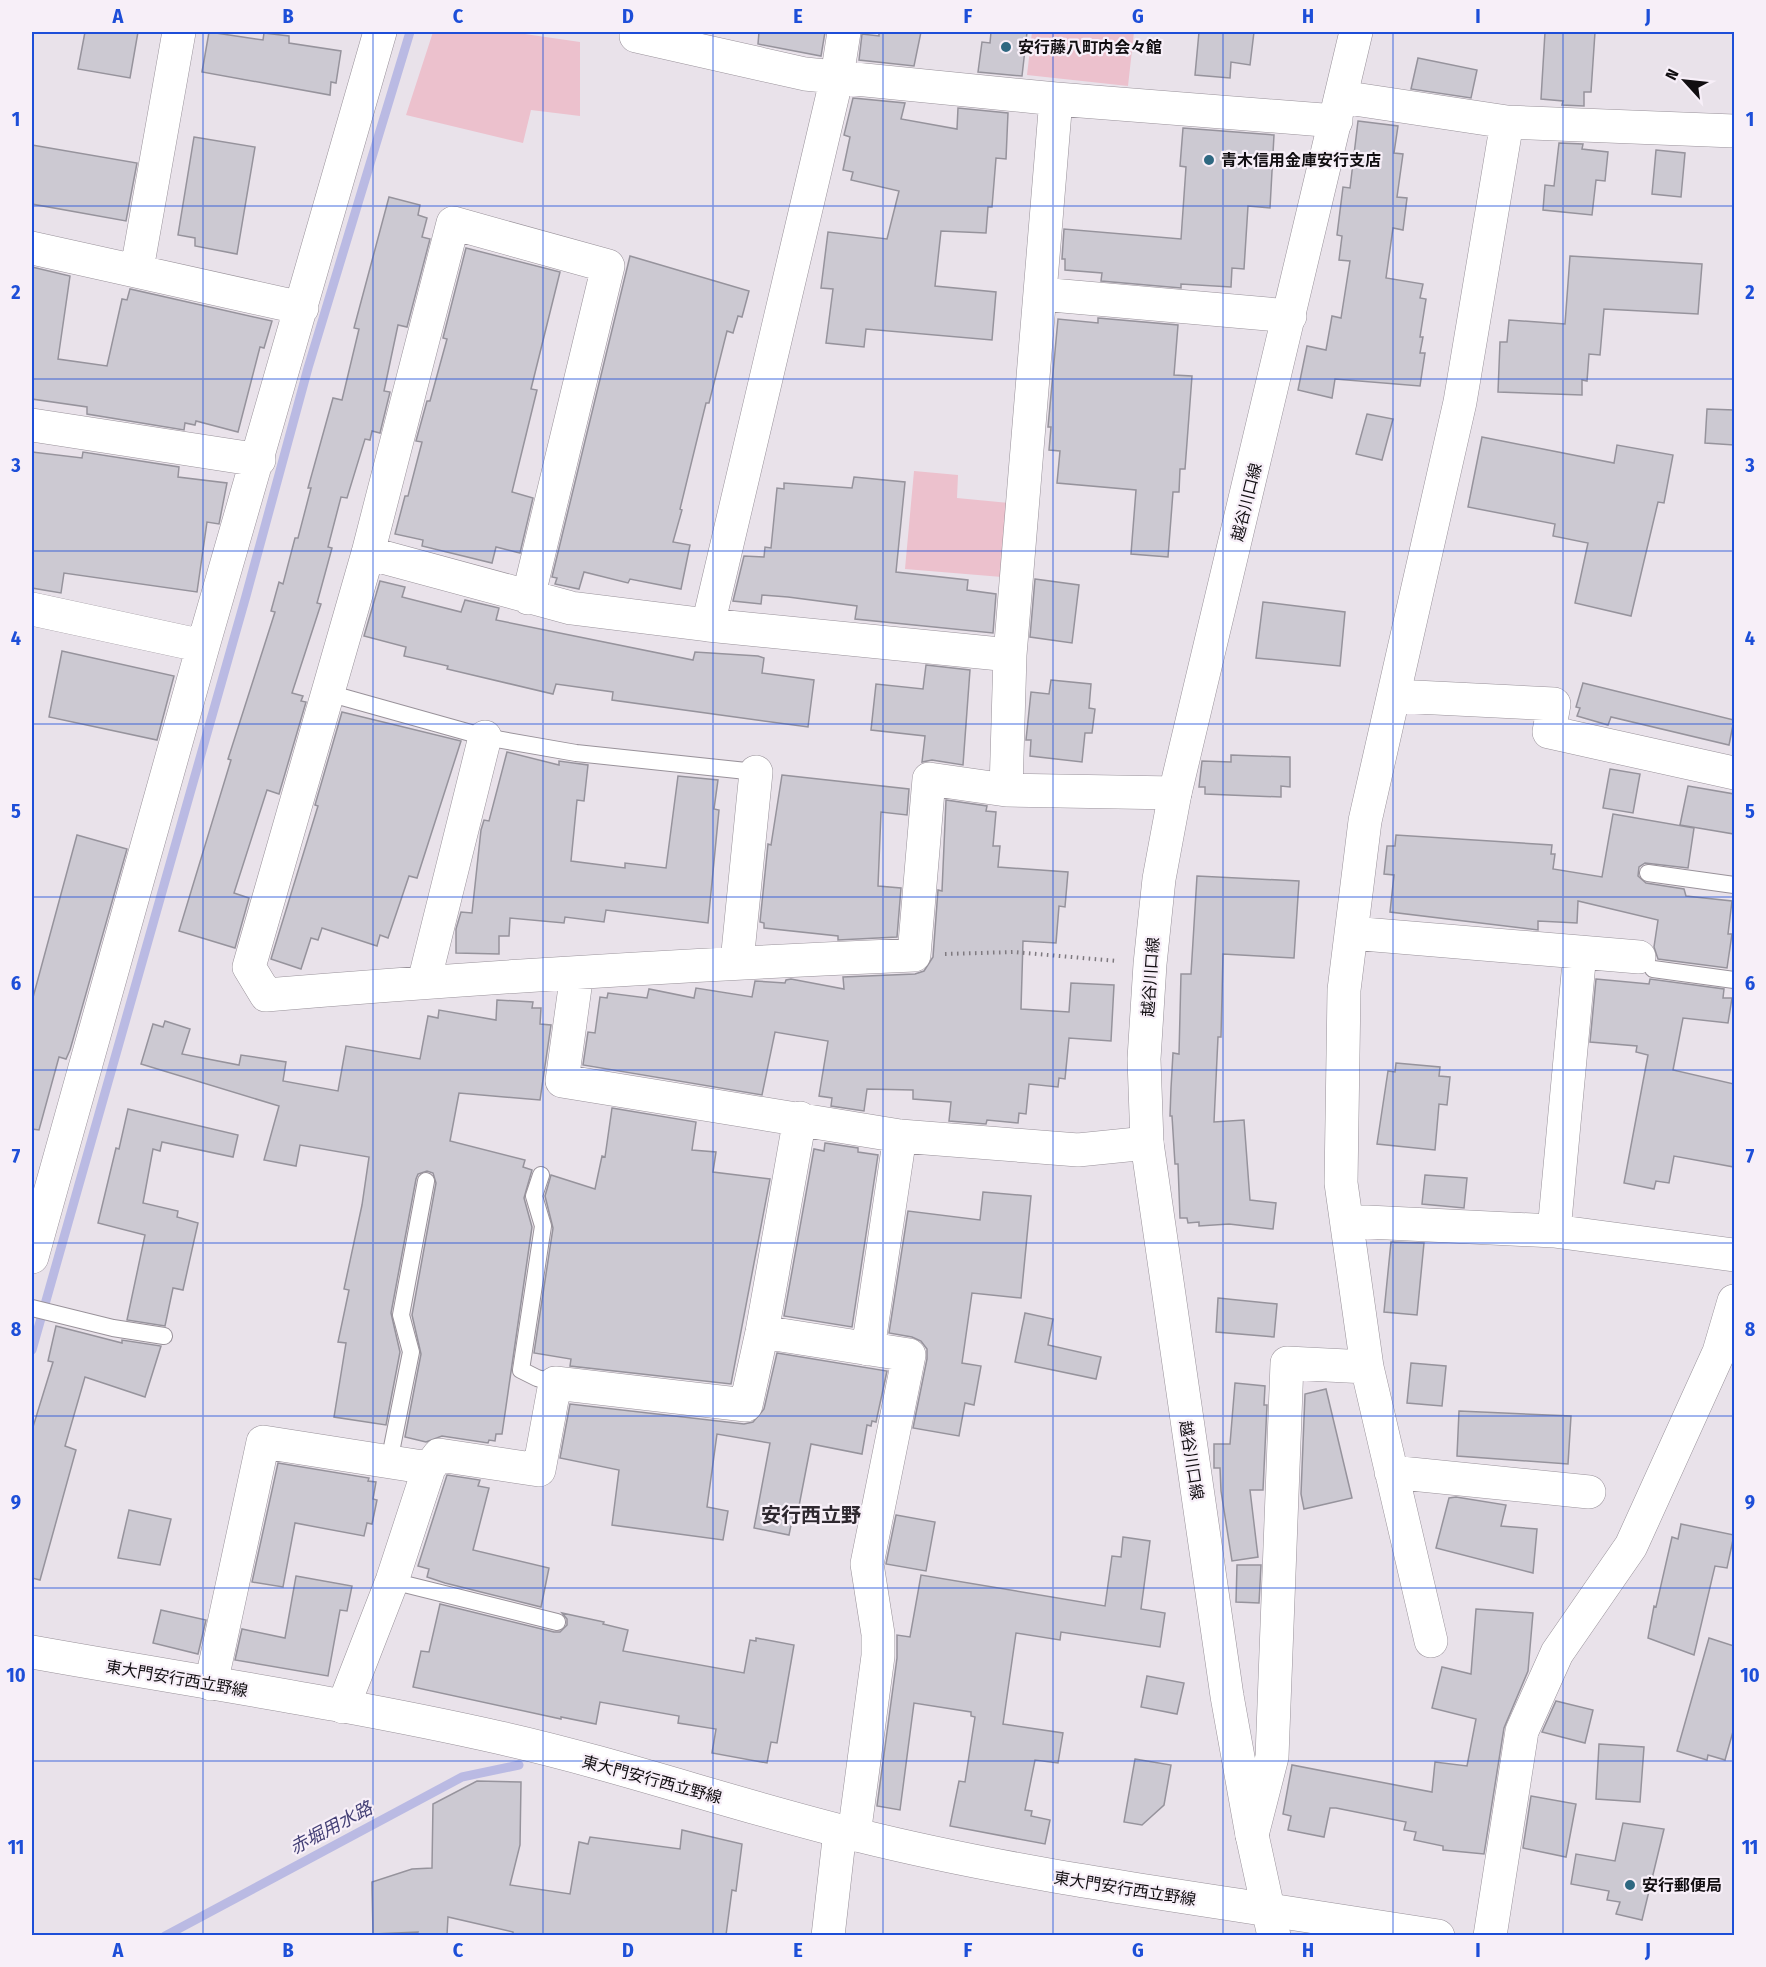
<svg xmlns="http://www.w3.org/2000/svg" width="1766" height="1967" font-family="'Fira Sans Condensed','Noto Sans JP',sans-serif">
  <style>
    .green { fill: #ecc1cd }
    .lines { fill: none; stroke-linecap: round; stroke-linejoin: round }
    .stream { stroke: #babae3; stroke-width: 9 }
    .building { fill: #ccc9d2; stroke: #96939c; stroke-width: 1.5 }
    .service-casing { stroke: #99929a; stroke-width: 18 }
    .minor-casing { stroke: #99929a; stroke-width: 34 }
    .tertiary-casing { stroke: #99929a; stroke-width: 34 }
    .secondary-casing { stroke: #99929a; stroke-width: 34 }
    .path { stroke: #7e797f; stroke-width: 4; stroke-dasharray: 1.5 4.5; stroke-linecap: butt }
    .service { stroke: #fff; stroke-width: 16 }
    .minor { stroke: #fff; stroke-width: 33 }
    .tertiary { stroke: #fff; stroke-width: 33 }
    .secondary { stroke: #fff; stroke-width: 33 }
    .grid { fill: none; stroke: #1d4ed8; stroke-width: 1.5; stroke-opacity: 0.55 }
    .poi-dot { fill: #2e6881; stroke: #f7eff8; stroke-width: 2 }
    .labels { text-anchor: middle; stroke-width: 4.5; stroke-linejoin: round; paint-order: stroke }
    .poi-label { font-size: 16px; font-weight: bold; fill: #110e11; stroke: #f7eff8; text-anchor: start }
    .street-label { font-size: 16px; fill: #110e11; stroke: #f7eff8 }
    .water-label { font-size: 18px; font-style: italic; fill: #433f75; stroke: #f7eff8 }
    .quarter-label { font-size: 20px; font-weight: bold; fill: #2e282f; stroke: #f7eff8 }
    .neatline { fill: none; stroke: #1d4ed8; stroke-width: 2 }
    .grid-label { font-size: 20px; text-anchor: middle; font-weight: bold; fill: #1d4ed8 }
  </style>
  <rect width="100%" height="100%" fill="#e9e2ea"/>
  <path class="green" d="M433,32H511L580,42V116L531,110L523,143L406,115Z
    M1032,32H1134L1128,86L1027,75Z
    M914,471L958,475L957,498L1009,503L1002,577L905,569Z"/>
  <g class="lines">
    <path class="stream" d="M32,1350L246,596L308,368L410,32
      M165,1936L462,1777L519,1765"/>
  </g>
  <path class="building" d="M85,32H138L130,78L78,69Z
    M209,32L263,40L264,33L289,36V43L341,51L336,83L331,82L330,95L202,72Z
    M759,32H825L821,56L758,44Z
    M879,32H921L914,66L859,60L862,34L879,36Z
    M991,32H1027L1022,76L978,72L982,42L990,43Z
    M1199,32H1254L1250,65L1231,62L1230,78L1195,75Z
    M1545,32H1595L1591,92H1584V106L1562,105L1563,101L1541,99Z
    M1418,58L1477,70L1471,98L1411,89Z
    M853,98L905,103L901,119L957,129L958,108L1008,113L1006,159L996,158L992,207H988L986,233L941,231L935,286L996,292L992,340L866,329L864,347L826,343L833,289L821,288L828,232L887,239L899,191L851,180L853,172L843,170L850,137L844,135Z
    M1358,121L1398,126L1394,153L1403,154L1397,197L1407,198L1403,230L1393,228L1386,278L1423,284L1420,298L1426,299L1420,337H1423L1420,353H1425L1420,386L1335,379L1332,398L1298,390L1307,346L1326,350L1332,316L1341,318L1350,261L1339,260L1342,236L1337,235L1343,187L1350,188Z
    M1183,128L1274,135L1270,208L1248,206L1244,269L1232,268L1231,287L1181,284V288L1101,281L1102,273L1065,270V259H1062L1064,229L1181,239L1186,167L1180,166Z
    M194,137L255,147L237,254L195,246V238L178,235Z
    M1559,143L1583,144L1582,149L1608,152L1605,181L1596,180L1592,215L1543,210L1545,185L1554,186Z
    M32,145L137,163L126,221L32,204Z
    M1656,150L1685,153L1681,197L1652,194Z
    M389,197L420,205L418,215L427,218L422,237L430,239L407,327L398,325L384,391L390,392L380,433L372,431L370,440L365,439L347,498L341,497L328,547L332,548L317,603L321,604L292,693L303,696L301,701L306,702L279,794L267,790L234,893L249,898L235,948L179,931L231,760L228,759L275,612L271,611L279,582L283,584L295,538H298L311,488H308L333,398L342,400L359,329L354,328Z
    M466,248L560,272L531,389L537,390L512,492L533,498L520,553L496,547L492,563L422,546L423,540L395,534L405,496H408L422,442L416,441L427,401H430L447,339L443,338Z
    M630,256L749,291L742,317L738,316L733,333L727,331L709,403H706L680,509L682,510L673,542L690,545L681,589L630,579L628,583L584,572L579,589L555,584L557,578L552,577Z
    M1570,256L1702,264L1698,314L1604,309L1600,355L1589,354L1587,381L1582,380V395L1498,392L1500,342H1507L1509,320L1565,324Z
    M32,267L70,276L58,359L107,366L122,299L127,300L130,289L272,321L264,348L260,347L238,432L196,421L195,425L185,423L184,430L87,414V407L32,399Z
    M1098,318L1178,325L1174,375L1192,376L1185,469H1180L1179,492H1173L1168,557L1131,554L1136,490L1057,483L1060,451L1049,450L1051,427H1048L1058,319L1098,323Z
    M1707,409L1734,410V445L1705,443Z
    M1367,414L1393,419L1382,460L1356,454Z
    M1482,437L1614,463L1617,445L1673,455L1664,503L1658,502L1631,616L1575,603L1588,543L1553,536L1555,524L1468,507Z
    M32,452L82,458L83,452L179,467L178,477L227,483L219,524L207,522L197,592L64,573L61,593L32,588Z
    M854,477L905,482L896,572L968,580L967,590L996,594L993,633L855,619L857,606L788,597L762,595L761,604L733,601L744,556L764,557L765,547L771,548L777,488L784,489V483L852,488Z
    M1035,579L1079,585L1072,643L1030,637Z
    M380,581L405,587L402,597L461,612L465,600L499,608L496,620L693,660L695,652L758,656L764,658L762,673L814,680L808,727L612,700L613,692L556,684L553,694L447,669L448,666L404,656L406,647L364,636Z
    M1263,602L1345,612L1340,666L1256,658Z
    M62,651L174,676L157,740L49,717Z
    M926,665L970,670L963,765L932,760L922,762L925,736L871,730L876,684L923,689Z
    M1051,680L1091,684L1089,708L1095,709L1092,733H1085L1082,762L1030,756L1031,740H1026L1031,692L1049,694Z
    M1583,683L1734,720L1729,745L1611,717L1608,725L1577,716L1580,708L1576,707Z
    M342,712L461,741L417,878L409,876L388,938L380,935L377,946L322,928L318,940L311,938L301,969L271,959L318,806L315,805Z
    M507,752L559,765V761L588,765L584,801L577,800L571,861L625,868V863L666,868L678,776L718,780L714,809L719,810L708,923L606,910L604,922L565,917L564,923L510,918L509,936H499V954L456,953V929L461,912L472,913L481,830L484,820L489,821Z
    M1231,755L1290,757V787L1281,786V797L1205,794V787H1199L1202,761L1231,762Z
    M1610,769L1640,774L1633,813L1603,808Z
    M782,775L909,789L907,815L881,812L878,886L901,888L897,937L838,940V936L764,928V923L760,922L768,844L771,845Z
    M1688,786L1734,794V834L1680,825Z
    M946,800L987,806L986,811L996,812L993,846H1000L998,867L1068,872L1065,907L1059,906L1056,943L1023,941L1021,1009L1069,1012L1071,983L1114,985L1111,1041L1069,1038L1065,1079L1059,1078L1058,1087L1029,1084L1026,1114L1019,1113L1018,1123L987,1120L986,1124L949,1121L951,1102L913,1099V1090L867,1089L864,1111L831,1106L832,1098L819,1096L828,1041L775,1032L762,1095L583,1065L588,1032L595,1033L600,997L607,998L608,993L647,998L649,989L694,998L696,988L752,997L755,981L785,983L786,980L791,979L844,989L843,977L915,974L924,971L933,957L938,890L942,891Z
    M1613,814L1694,828L1688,868L1645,863L1639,867L1638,876L1646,883L1684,889L1686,896L1732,901L1728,934H1732L1727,968L1658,959L1654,947L1658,920L1578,901L1577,923L1538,921V930L1390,912L1394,875L1384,874L1387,846H1395L1396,835L1552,845L1551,854H1555L1553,869L1602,877Z
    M77,835L127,849L70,1050L66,1059L59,1057L39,1130L32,1129V1001Z
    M1197,876L1299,881L1294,958L1223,954L1221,1037H1218L1214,1122L1244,1120L1250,1200L1276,1203L1273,1229L1229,1224L1199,1226V1222L1188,1223L1187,1218H1180L1178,1164H1175L1172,1116H1170L1171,1088L1173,1053L1179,1054L1181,974H1191Z
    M1596,979L1649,984L1650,979L1724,989L1723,998H1732L1728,1023L1683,1018L1673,1070L1734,1084V1167L1674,1156L1669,1183L1656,1181L1654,1189L1624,1183L1648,1055L1636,1052L1637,1046L1590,1042Z
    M497,1000L533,1002L532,1008H541L540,1024L551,1025L540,1100L459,1093L450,1141L525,1160L523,1167L532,1170L524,1198L532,1227L502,1434H496L495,1441L489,1440L488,1443L442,1436L426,1442L405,1437L421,1354L412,1315L436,1183L433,1173L427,1171L418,1174L416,1179L391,1313L400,1352L386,1425L334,1417L346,1343L338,1342L349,1290L344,1289L362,1205L369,1157L300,1145L296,1166L264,1160L279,1106L141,1064L153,1024L163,1027L165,1021L190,1029L182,1054L239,1065L241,1055L286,1062L283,1081L338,1091L346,1046L420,1059L428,1016L438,1018L439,1010L496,1020Z
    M1396,1063L1440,1067L1439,1076L1450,1077L1447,1105L1439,1104L1435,1150L1377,1144L1388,1071L1395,1072Z
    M612,1108L696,1122L692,1150L716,1152L713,1172L770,1179L731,1384L570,1366L571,1359L534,1353L553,1228L545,1196L551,1175L595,1189L602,1156L605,1157Z
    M128,1109L238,1135L233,1157L162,1142L160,1151L153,1149L143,1203L178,1211L177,1217L198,1223L183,1290L173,1288L165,1326L127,1320L145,1235L98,1223L116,1148L119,1149Z
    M825,1143L858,1148V1152L878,1155L852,1327L784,1316L814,1149L824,1151Z
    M1425,1175L1467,1178L1464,1208L1422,1204Z
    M983,1192L1031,1196L1021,1298L972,1293L962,1363L981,1366L974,1405L965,1403L959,1436L913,1428L927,1359V1349L921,1341L912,1337L889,1333L908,1211L980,1220Z
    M1391,1242L1424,1243L1417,1315L1384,1312Z
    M1218,1298L1277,1304L1274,1337L1216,1332Z
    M1025,1313L1053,1319L1048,1345L1101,1357L1096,1379L1015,1362Z
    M56,1326L122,1343V1340L161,1346L145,1397L85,1377L65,1446L76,1450L40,1580L32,1578V1430L53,1362L48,1361Z
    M777,1353L887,1371L876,1422L872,1421L871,1426L867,1425L862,1454L811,1444L799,1506L795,1505L789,1535L754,1528L770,1443L717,1434L707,1507L728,1511L723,1540L612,1525L619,1470L560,1458L570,1404L744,1424L753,1422L764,1409Z
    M1411,1363L1446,1366L1442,1406L1407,1403Z
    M1235,1383L1265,1386L1264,1405H1267L1263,1490H1250L1258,1557L1232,1561L1221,1491L1220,1468H1214V1444H1230Z
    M1326,1389L1352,1498L1304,1509L1301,1494L1305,1394Z
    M1459,1411L1571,1416L1568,1464L1457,1456Z
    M278,1463L369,1478L368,1481L376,1482L373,1499L377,1500L372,1524L367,1523L364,1536L295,1523L283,1587L252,1582Z
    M447,1475L480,1480L478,1486L489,1488L473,1550L549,1568L541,1607L445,1583L427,1577L429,1569L418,1566Z
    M1456,1497L1506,1505L1501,1526L1537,1529L1533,1573L1436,1548L1449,1498Z
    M129,1510L171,1519L160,1565L118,1558Z
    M896,1515L935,1522L926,1571L886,1564Z
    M1681,1524L1734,1535L1727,1568L1715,1566L1694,1655L1648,1638L1654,1606L1656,1607L1672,1537L1678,1539Z
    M1123,1537L1150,1541L1141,1609L1165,1613L1160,1647L1061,1632L1060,1640L1016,1633L1003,1724L1063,1733L1058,1763L1035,1760L1025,1810L1032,1811L1031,1816L1050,1820L1045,1844L950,1826L959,1781L965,1782L975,1717L971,1716V1712L914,1703L900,1810L877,1806L897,1658V1635L910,1637L921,1575L1105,1606L1112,1556L1121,1557Z
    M1237,1565H1261L1259,1603L1236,1602Z
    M296,1576L352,1586L347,1611L340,1610L328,1676L235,1660L242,1629L285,1638Z
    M440,1604L554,1632H560L567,1625V1619L562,1613L604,1622L603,1624L628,1630L623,1651L744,1673L750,1640L756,1641V1638L794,1645L777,1743L771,1742L767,1763L712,1753L716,1729L678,1723L679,1716L600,1702L596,1724L561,1717V1719L413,1687L421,1651L429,1652Z
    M1476,1609L1533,1613L1528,1671L1504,1728L1484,1854L1443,1850V1846L1414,1840L1416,1832L1404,1830L1406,1822L1336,1808H1330L1324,1837L1288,1830L1291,1816L1283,1814L1292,1765L1432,1792L1435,1762L1467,1766L1476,1719L1432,1708L1442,1667L1471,1674Z
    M161,1610L206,1620L198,1654L153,1643Z
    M1709,1638L1734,1646V1728L1725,1760L1708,1755L1707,1760L1677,1751Z
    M1147,1676L1184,1683L1177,1714L1141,1707Z
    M1556,1701L1593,1710L1585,1743L1542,1732Z
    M1599,1744L1644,1747L1640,1802L1596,1799Z
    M1135,1759L1171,1765L1164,1805L1142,1825L1124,1822Z
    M477,1781L521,1782L520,1845L510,1885L570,1894L579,1842L588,1844L590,1837L680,1849L682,1830L742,1844L736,1891L732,1890L726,1935H513V1932L448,1917L447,1935H417L418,1932L373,1934L372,1882L412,1869L432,1868L433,1804Z
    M1531,1796L1576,1804L1566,1857L1523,1848Z
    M1623,1823L1664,1829L1642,1920L1616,1914L1620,1902L1607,1900L1609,1891L1571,1884L1576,1854L1615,1861Z"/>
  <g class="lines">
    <g class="service-casing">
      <path id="service" d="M328,693L485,737L576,753L756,772
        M1648,873L1734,885
        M1653,969L1734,980
        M541,1175L534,1196L543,1226L521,1370L537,1378L555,1383
        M32,1308L113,1328L164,1336
        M389,1462L411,1352L401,1315L426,1181
        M392,1581L557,1622"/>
    </g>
    <g class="minor-casing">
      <path id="minor" d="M636,32V36L805,74L1056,99L1336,121
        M1341,97L1507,122L1734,131
        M32,248L302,308
        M137,269L179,32
        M1040,294L1290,316
        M32,425L259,460
        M368,553L571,608L708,625L1010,655L1006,790
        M528,598L608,266L453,223L368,553L249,967L266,995C482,977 698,964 914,955L929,779L1006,790L1175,793
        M32,609L203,646
        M708,625L837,77L844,32
        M1010,655L1056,99
        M1395,696L1554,704L1549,732L1734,773
        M1351,933L1639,957
        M737,962L756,772
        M577,973L562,1081L900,1136L1078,1150L1147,1143
        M424,982L485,737
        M1347,1221L1554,1231L1734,1255
        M1554,1231L1580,952
        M32,1257L203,646L380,32
        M762,1332L909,1355L867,1564L878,1634V1656L854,1835
        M868,1349L900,1136
        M1367,1367L1431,1641
        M1391,1472L1589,1492
        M211,1684L263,1442L429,1468
        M343,1707L392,1581L429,1468L439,1455L539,1470L555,1383L746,1405L762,1332L800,1118
        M1252,1835L1272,1757L1287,1363L1367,1367L1341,1183L1344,990L1365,821L1460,402L1507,122
        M828,1936L840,1831
        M1490,1936L1522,1731L1557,1653L1631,1546L1719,1352L1734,1301"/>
    </g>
    <g class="tertiary-casing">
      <path id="tertiary" d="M1270,1910L1438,1936"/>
    </g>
    <g class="secondary-casing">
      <path id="secondary" d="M32,1652C188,1680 346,1703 501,1738C621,1765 738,1806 857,1835C993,1869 1132,1889 1270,1910
        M1274,1936L1252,1835L1227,1696L1147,1143L1144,1059L1150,964L1159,879L1175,793L1356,32"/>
    </g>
    <path class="path" d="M945,954L1014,952L1117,961"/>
    <use href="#service" class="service"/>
    <use href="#minor" class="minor"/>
    <use href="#tertiary" class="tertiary"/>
    <use href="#secondary" class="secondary"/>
  </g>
  <path class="grid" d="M203,32V1936M373,32V1936M543,32V1936M713,32V1936M883,32V1936M1053,32V1936M1223,32V1936M1393,32V1936M1563,32V1936M32,206H1734M32,379H1734M32,551H1734M32,724H1734M32,897H1734M32,1070H1734M32,1243H1734M32,1416H1734M32,1588H1734M32,1761H1734"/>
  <g class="poi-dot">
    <circle cx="1006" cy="47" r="6"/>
    <circle cx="1209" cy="160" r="6"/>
    <circle cx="1630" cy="1885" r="6"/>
  </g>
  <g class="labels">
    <g class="poi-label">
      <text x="1018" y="53">安行藤八町内会々館</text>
      <text x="1221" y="166">青木信用金庫安行支店</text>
      <text x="1642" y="1891">安行郵便局</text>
    </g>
    <g class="street-label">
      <text transform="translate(1246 502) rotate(-76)" y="6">越谷川口線</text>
      <text transform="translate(1150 977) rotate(-86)" y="6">越谷川口線</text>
      <text transform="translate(1192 1460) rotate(81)" y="6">越谷川口線</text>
      <text transform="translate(177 1678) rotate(10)" y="6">東大門安行西立野線</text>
      <text transform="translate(652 1779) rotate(15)" y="6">東大門安行西立野線</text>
      <text transform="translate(1125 1888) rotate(9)" y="6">東大門安行西立野線</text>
    </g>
    <g class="water-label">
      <text transform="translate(331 1828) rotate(-28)" y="6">赤堀用水路</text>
    </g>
    <g class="quarter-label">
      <text x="811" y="1522">安行西立野</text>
    </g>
  </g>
  <rect width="1766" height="1967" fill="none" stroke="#f7eff8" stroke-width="66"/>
  <g transform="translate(1685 81) rotate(297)" stroke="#f7eff8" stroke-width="4.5" paint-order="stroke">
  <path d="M0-4.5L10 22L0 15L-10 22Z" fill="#110e11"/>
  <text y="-9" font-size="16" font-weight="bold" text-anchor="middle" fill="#110e11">N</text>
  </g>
  <rect x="33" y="33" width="1700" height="1901" class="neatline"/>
  <g class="grid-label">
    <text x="118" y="23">A</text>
    <text x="288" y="23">B</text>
    <text x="458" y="23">C</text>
    <text x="628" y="23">D</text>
    <text x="798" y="23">E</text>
    <text x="968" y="23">F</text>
    <text x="1138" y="23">G</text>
    <text x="1308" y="23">H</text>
    <text x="1478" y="23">I</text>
    <text x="1648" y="23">J</text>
    <text x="16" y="126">1</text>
    <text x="1750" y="126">1</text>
    <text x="16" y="299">2</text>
    <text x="1750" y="299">2</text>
    <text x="16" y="472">3</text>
    <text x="1750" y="472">3</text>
    <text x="16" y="645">4</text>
    <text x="1750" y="645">4</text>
    <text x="16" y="818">5</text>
    <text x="1750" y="818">5</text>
    <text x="16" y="990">6</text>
    <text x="1750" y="990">6</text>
    <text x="16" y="1163">7</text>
    <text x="1750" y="1163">7</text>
    <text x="16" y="1336">8</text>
    <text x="1750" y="1336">8</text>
    <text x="16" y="1509">9</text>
    <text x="1750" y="1509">9</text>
    <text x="16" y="1682">10</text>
    <text x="1750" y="1682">10</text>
    <text x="16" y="1854">11</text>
    <text x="1750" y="1854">11</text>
    <text x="118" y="1957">A</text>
    <text x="288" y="1957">B</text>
    <text x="458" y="1957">C</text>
    <text x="628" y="1957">D</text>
    <text x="798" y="1957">E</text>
    <text x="968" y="1957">F</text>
    <text x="1138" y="1957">G</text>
    <text x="1308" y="1957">H</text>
    <text x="1478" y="1957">I</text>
    <text x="1648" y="1957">J</text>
  </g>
</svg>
